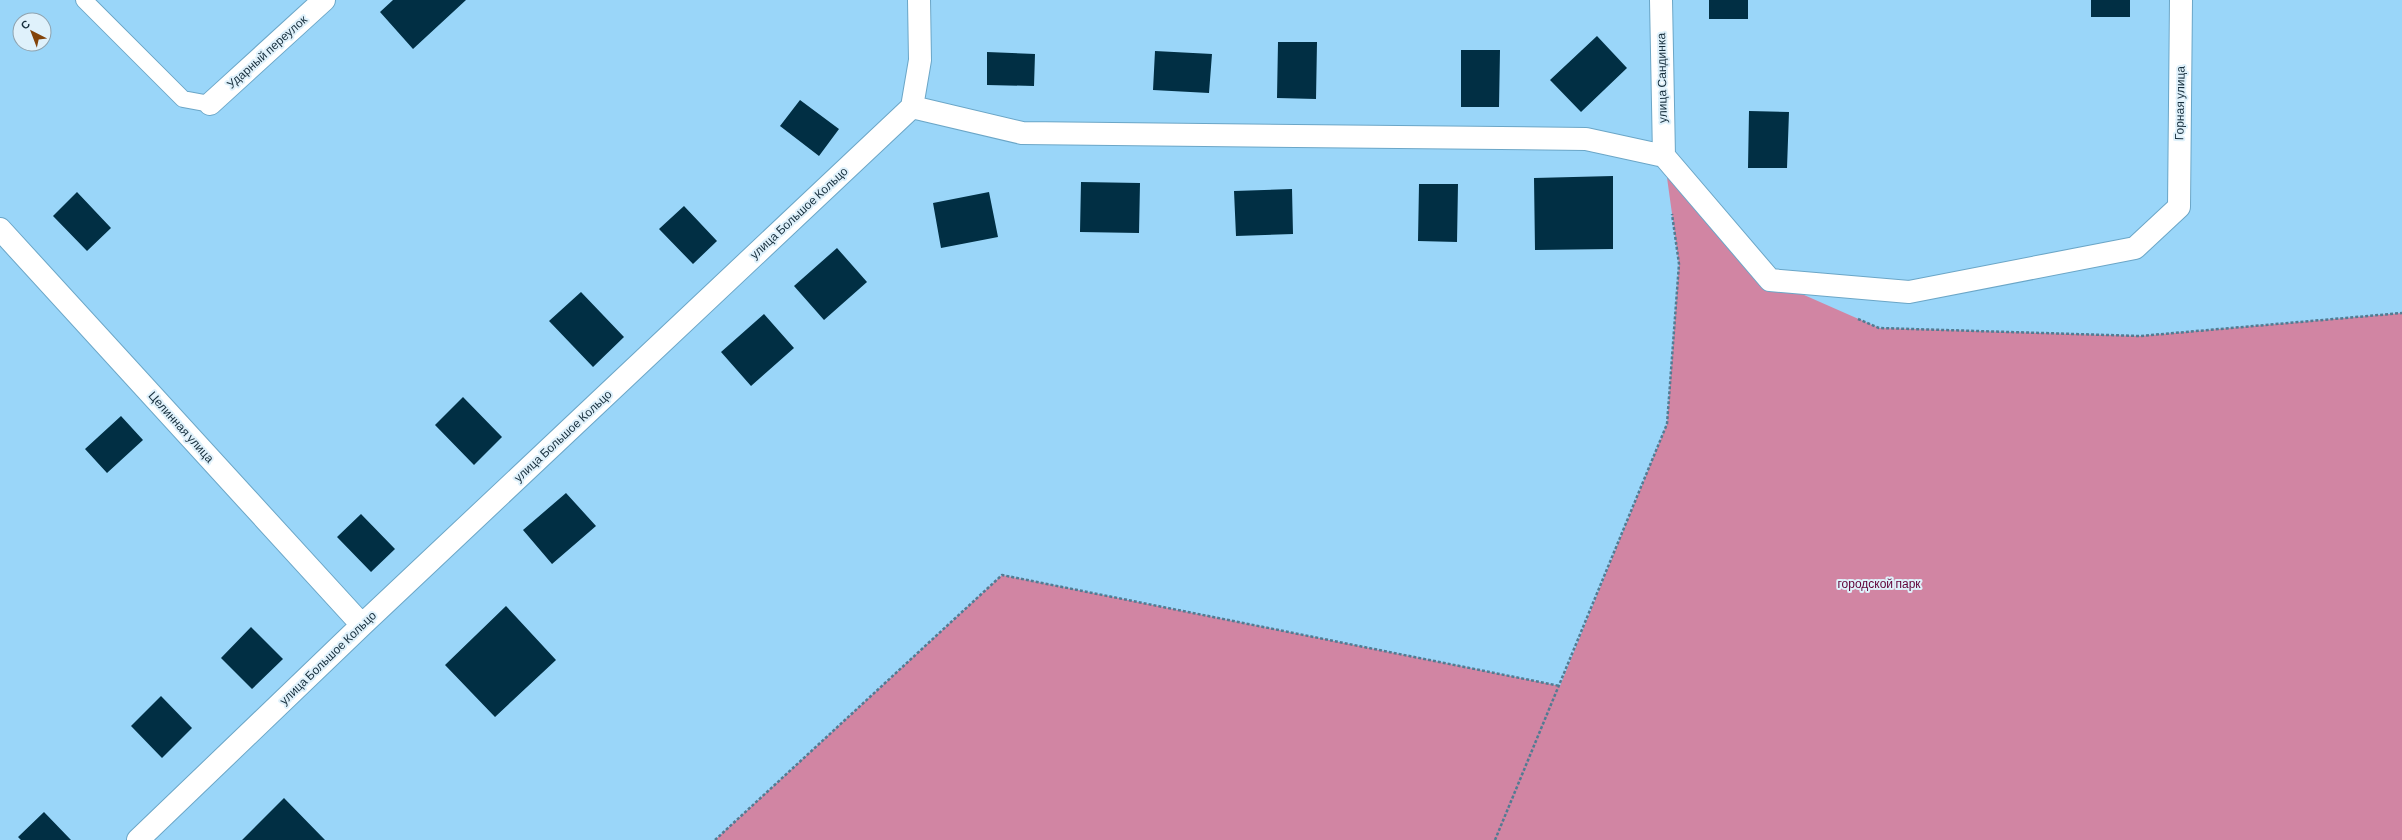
<svg xmlns="http://www.w3.org/2000/svg" width="2402" height="840" font-family="Barlow,sans-serif">
  <style>
    .forest { fill: #d185a3 }
    .building { fill: #012f44 }
    .lines { fill: none; stroke-linecap: round; stroke-linejoin: round }
    .service-casing { stroke: #6ba6c7; stroke-width: 18 }
    .minor-casing { stroke: #6ba6c7; stroke-width: 24 }
    .path { stroke: #527b92; stroke-width: 2.5; stroke-dasharray: 3 2; stroke-linecap: butt }
    .service { stroke: #fff; stroke-width: 16 }
    .minor { stroke: #fff; stroke-width: 22 }
    .labels { text-anchor: middle; stroke-width: 4; stroke-linejoin: round; paint-order: stroke }
    .street-label { font-size: 12px; fill: #162e3c; stroke: #dff1fb }
    .park-label { font-size: 12px; fill: #600237; stroke: #dff1fb }
  </style>
  <rect width="100%" height="100%" fill="#9ad6f9"/>
  <path class="forest" d="M1664,156L1770,280L1879,328L2140,336L2402,313V840H715L1002,575L1560,686L1667,424L1679,264Z"/>
  <path class="building" d="M393,0H466L413,49L380,12Z
    M1709,0H1748V19H1709Z
    M2091,0H2130V17H2091Z
    M1597,36L1627,68L1581,112L1550,80Z
    M1278,42H1317L1316,99L1277,98Z
    M1461,50H1500L1499,107H1461Z
    M1155,51L1212,54L1209,93L1153,90Z
    M987,52L1035,54L1034,86L987,85Z
    M800,100L839,129L819,156L780,126Z
    M1749,111L1789,112L1787,168H1748Z
    M1613,176V249L1535,250L1534,178Z
    M1081,182L1140,183L1139,233L1080,232Z
    M1419,184H1458L1457,242L1418,241Z
    M1292,189L1293,234L1236,236L1234,191Z
    M77,192L111,228L87,251L53,216Z
    M989,192L998,237L941,248L933,203Z
    M684,206L717,241L693,264L659,229Z
    M837,248L867,282L824,320L794,286Z
    M581,292L624,337L593,367L549,321Z
    M764,314L794,348L751,386L721,352Z
    M463,397L502,437L474,465L435,425Z
    M121,416L143,440L107,473L85,449Z
    M566,493L596,526L552,564L523,530Z
    M361,514L395,549L371,572L337,537Z
    M506,606L556,660L495,717L445,665Z
    M251,627L283,659L252,689L221,658Z
    M161,696L192,728L162,758L131,726Z
    M284,798L325,840H242Z
    M44,812L71,840H21L18,837Z"/>
  <g class="lines">
    <g class="service-casing">
      <path id="service" d="M84,0L183,99L210,104"/>
    </g>
    <g class="minor-casing">
      <path id="minor" d="M1661,0L1664,156
        M210,104L324,0
        M912,107L1022,133L1586,139L1664,156L1770,280L1909,292L2135,248L2179,207L2181,0
        M0,229L362,625
        M138,840L362,625L912,107L920,60L919,0"/>
    </g>
    <path class="path" d="M1858,319L1879,328L2140,336L2402,313
      M715,840L1002,575L1560,686
      M1495,840L1667,424L1679,264L1672,214"/>
    <use href="#service" class="service"/>
    <use href="#minor" class="minor"/>
  </g>
  <g class="labels">
    <g class="street-label">
      <text transform="translate(267 52) rotate(-42)" y="4">Ударный переулок</text>
      <text transform="translate(1662 78) rotate(-91)" y="4">улица Сандинка</text>
      <text transform="translate(2180 103) rotate(-89)" y="4">Горная улица</text>
      <text transform="translate(799 213) rotate(-43)" y="4">улица Большое Кольцо</text>
      <text transform="translate(181 427) rotate(48)" y="4">Целинная улица</text>
      <text transform="translate(563 436) rotate(-43)" y="4">улица Большое Кольцо</text>
      <text transform="translate(328 658) rotate(-44)" y="4">улица Большое Кольцо</text>
    </g>
    <g class="park-label">
      <text x="1879" y="588">городской парк</text>
    </g>
  </g>
  <g transform="translate(32 32) rotate(318)"><circle r="19" fill="#dff1fb" stroke="#8fa3af"/>
  <path d="M0-3L7 15L0 10L-7 15Z" fill="#83430a"/>
  <text y="-6" font-size="11" font-weight="bold" text-anchor="middle" fill="#162e3c">С</text>
  </g>
</svg>
